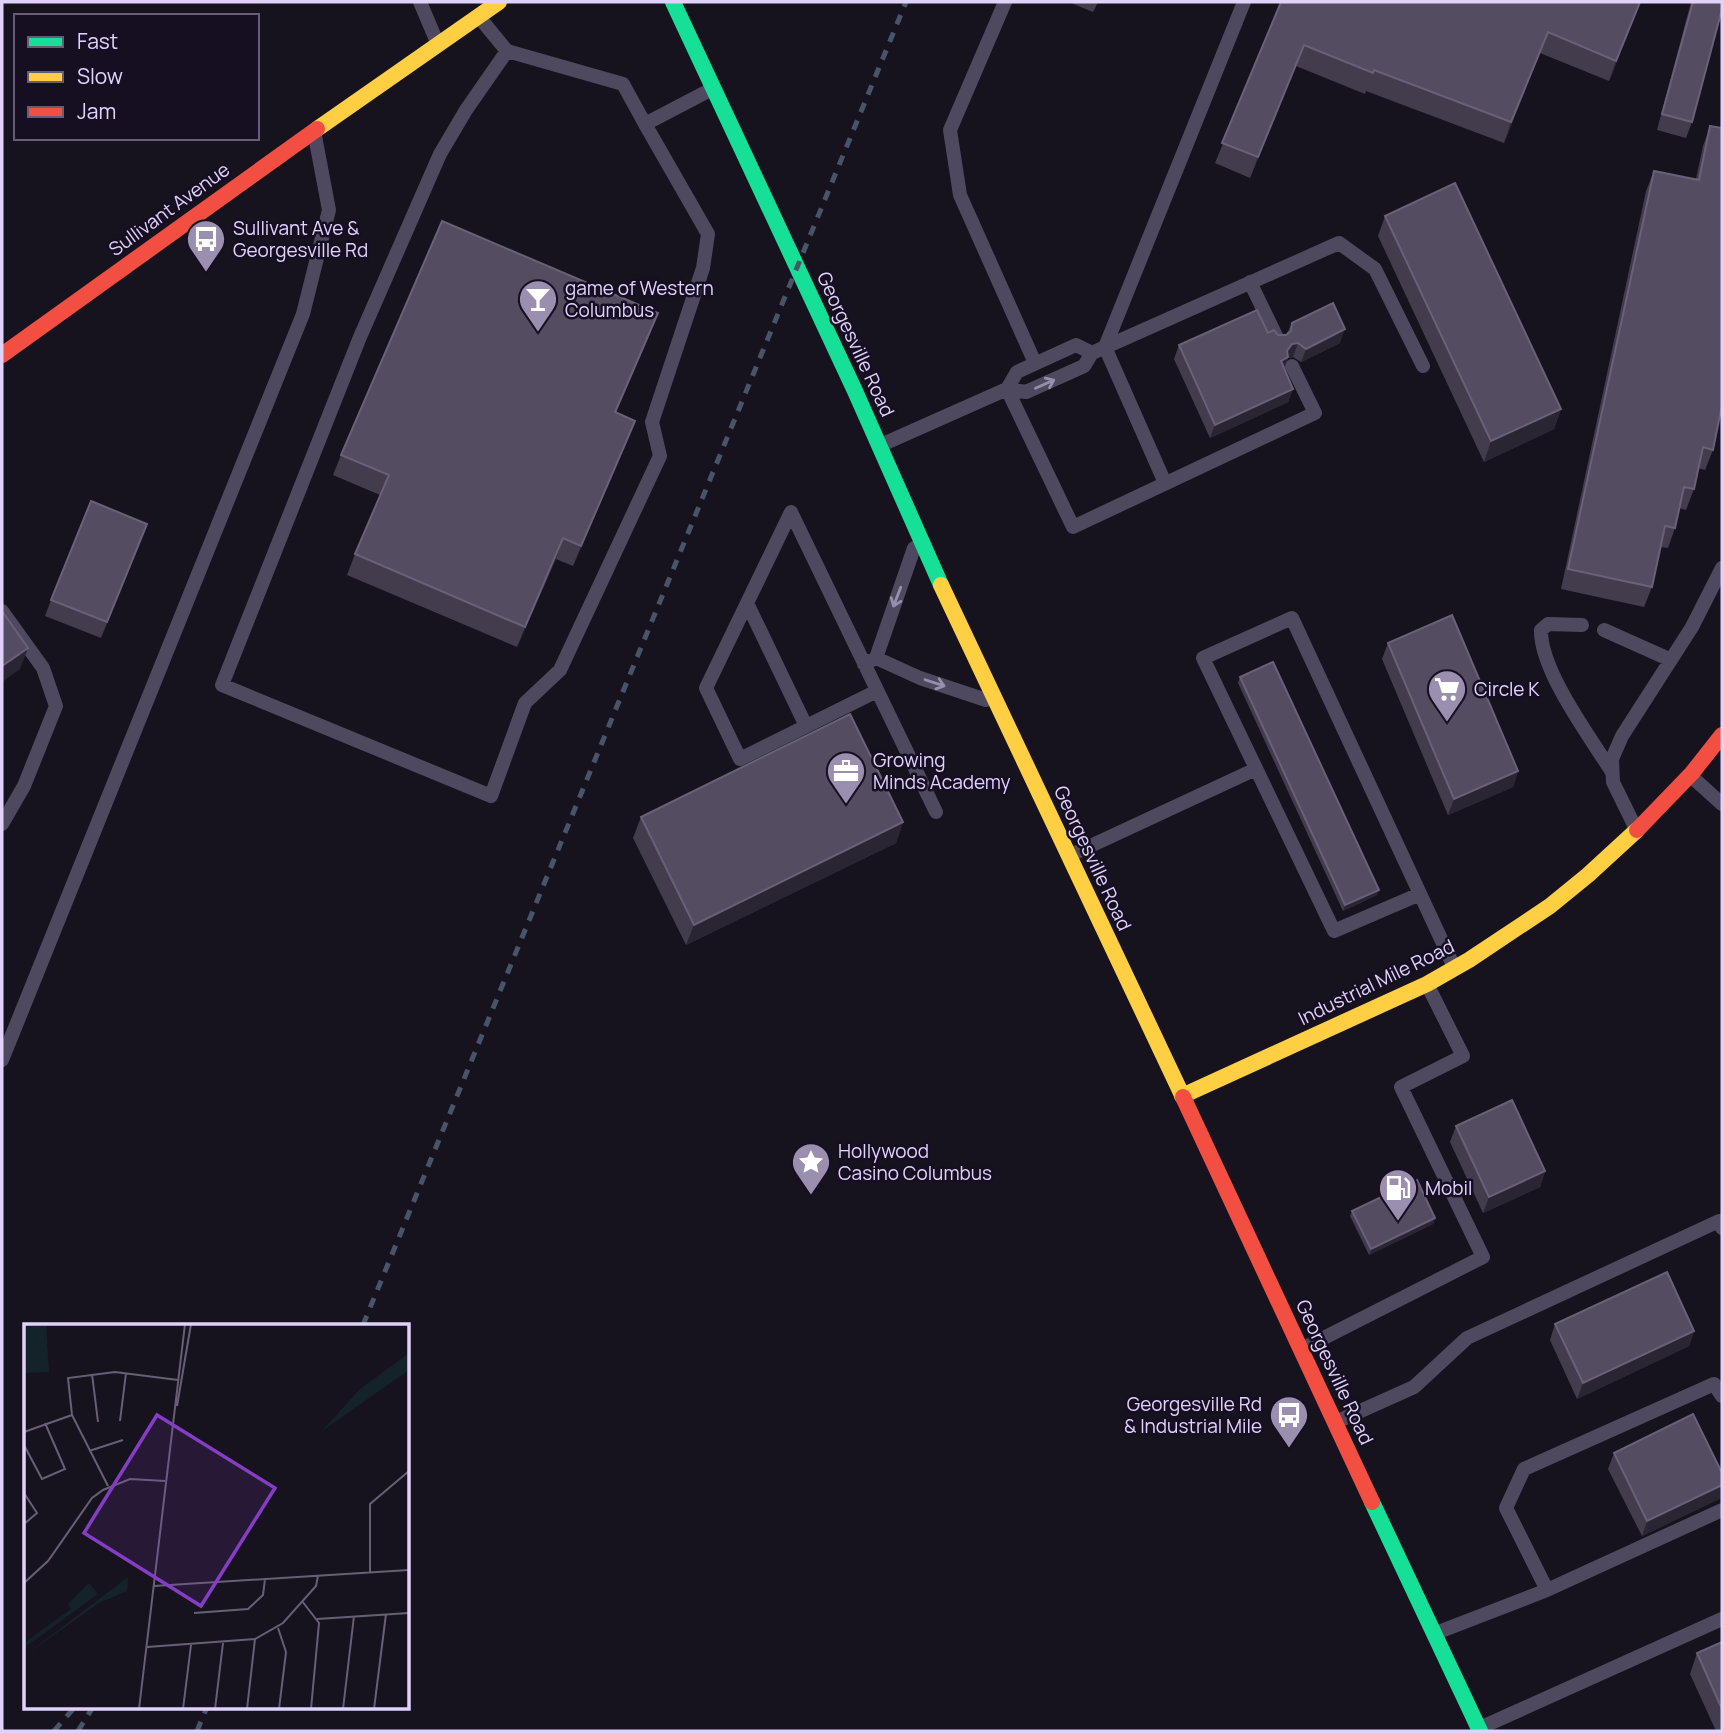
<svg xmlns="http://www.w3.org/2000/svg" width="1724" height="1733" font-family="Manrope,sans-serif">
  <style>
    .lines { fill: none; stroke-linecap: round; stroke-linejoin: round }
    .lane { stroke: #4e495e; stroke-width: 14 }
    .fast { stroke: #16e098; stroke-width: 16 }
    .slow { stroke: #ffcf43; stroke-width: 16 }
    .jam { stroke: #f24e42; stroke-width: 16 }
    .rail { stroke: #485468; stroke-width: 5; stroke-dasharray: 10 9; stroke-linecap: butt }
    .wall { fill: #433c4d }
    .shaded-wall { fill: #2a2532 }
    .building { fill: #544c60; stroke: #6a6178; stroke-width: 2 }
    .oneway { stroke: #988ead }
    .labels { text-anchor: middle; stroke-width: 5; stroke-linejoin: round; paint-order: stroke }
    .street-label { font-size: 19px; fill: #e1d2fc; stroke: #160f22 }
    .poi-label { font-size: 19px; fill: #e1d2fc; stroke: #160f22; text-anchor: start }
    .inset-road { fill: none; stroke: #685f77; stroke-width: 2 }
    .view { fill: #853dc5; fill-opacity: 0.15; stroke: #853dc5; stroke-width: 3.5 }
    .inset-edge { fill: none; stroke: #e1d2fc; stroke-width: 3.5 }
  </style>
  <rect width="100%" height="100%" fill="#17131e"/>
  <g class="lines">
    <path class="lane" d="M420,2L437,42
      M1005,2L950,130L960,195L1035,363
      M479,17L507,51L466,110L440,154L360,337L222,685L491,796L525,703L560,670L660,456L652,422L703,268L708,234L645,124L712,89
      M507,51L623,84L645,124
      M1250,282L1278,340
      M1092,353L1076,345L1017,372L1007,389L1026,392L1084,366L1092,353L1339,243L1375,269L1423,366
      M881,445L1007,389L1073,527L1315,413L1292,366
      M1165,483L1105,347L1244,2
      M747,603L806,726
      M2,611L43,668L56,706L24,786L2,824
      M1582,625L1548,624L1541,630C1540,670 1590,737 1612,772
      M1604,630L1671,660
      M876,658L920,678L986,700
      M864,664L876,658L914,548
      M877,691L740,759L706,688L791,512L936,812
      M1692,777L1722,804
      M1636,829L1613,782L1612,759L1622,736L1692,627L1722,568
      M1071,855L1256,769
      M1420,894L1334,931L1203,658L1292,618L1454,967
      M2,1060L303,314L329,210L315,136
      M1302,1349L1483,1257L1401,1087L1463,1056L1427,984
      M1336,1422L1414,1387L1467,1338L1719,1221L1722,1228
      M1547,1590L1506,1508L1524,1469L1714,1384L1722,1396
      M1436,1633L1547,1590L1722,1510
      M1480,1728L1722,1619"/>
    <path class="fast" d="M673,2L855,391L941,585
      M1372,1502L1480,1731"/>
    <path class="slow" d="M317,129L499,2
      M941,585L1183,1097
      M1182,1096L1427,984L1469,960L1550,906L1588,875L1637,830"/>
    <path class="jam" d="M2,355L317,129
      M1637,830L1692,773L1722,735
      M1183,1097L1372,1502"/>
    <path class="rail" d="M363,1325L906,2
      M54,1731L75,1707
      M78,1731L93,1707
      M197,1731L207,1707"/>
  </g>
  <path class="wall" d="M1069,2H1098L1093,12Z
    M1281,2H1641L1609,81L1540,53L1504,143L1366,91L1365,94L1296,66L1250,178L1215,163Z
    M1691,2H1722L1692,122L1686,138L1657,130Z
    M1710,126L1713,450L1705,470L1698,468L1694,489L1686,510L1679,508L1675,528L1668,548L1660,547L1652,587L1644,607L1561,589L1646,191L1654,171L1696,179L1703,146Z
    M1385,216L1561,409L1554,429L1484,462L1378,236Z
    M1292,323L1340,343L1301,362L1293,357L1288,358L1284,369L1293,389L1288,402L1210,438L1174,359L1179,345L1268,333L1286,335Z
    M650,334L616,413L635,421L627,442L573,566L556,559L517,647L347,575L355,554L380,495L333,475L341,455Z
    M141,539L101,638L45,616L51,600Z
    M1388,643L1518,771L1513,787L1448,815L1382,659Z
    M1240,677L1377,895L1343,911L1238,683Z
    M641,817L903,822L896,843L686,945L633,838Z
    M1456,1126L1545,1171L1540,1187L1483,1213L1450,1142Z
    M1352,1211L1435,1218L1433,1224L1369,1255L1350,1216Z
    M1555,1324L1694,1331L1689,1346L1577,1399L1550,1340Z
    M1614,1453L1721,1498L1642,1536L1608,1469Z
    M1722,1642V1731H1716L1690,1674L1697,1653Z"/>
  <path class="shaded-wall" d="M1640,2H1641L1609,81L1616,61Z
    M1548,32L1540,53L1504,143L1511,122Z
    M1304,45L1296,66L1250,178L1258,157Z
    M658,313L650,334L607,433L615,412Z
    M1345,329L1340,343L1301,362L1306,349Z
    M1298,343L1293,357L1288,358L1283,370L1281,361L1292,344Z
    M1293,389L1288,402L1210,438L1215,425Z
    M1561,409L1554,429L1484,462L1491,441Z
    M635,421L627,442L573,566L581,546Z
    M563,538L556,559L517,647L525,627Z
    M28,648L20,669L2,682V666Z
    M1518,771L1513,787L1448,815L1454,799Z
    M903,822L896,843L686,945L694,925Z
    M1379,890L1377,895L1343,911L1345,905Z
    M1545,1171L1540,1187L1483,1213L1489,1197Z
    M1435,1218L1433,1224L1369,1255L1371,1249Z
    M1694,1331L1689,1346L1577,1399L1583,1383Z
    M1722,1485L1721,1498L1642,1536L1647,1521Z"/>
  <path class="building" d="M1281,2H1640L1616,61L1548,32L1511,122L1374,70L1373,73L1304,45L1258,157L1222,143Z
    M1693,2H1722V9L1692,122L1662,114Z
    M1710,126L1722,128V405L1713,450L1703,447L1694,489L1684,487L1675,528L1665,526L1652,587L1568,569L1654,171L1699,180Z
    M1455,183L1561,409L1491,441L1385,216Z
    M442,221L658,313L615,412L635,421L581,546L563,538L525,627L355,554L389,475L341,455Z
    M1333,303L1345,329L1306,349L1298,343L1292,344L1287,351L1288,357L1281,361L1293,389L1215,425L1179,345L1257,310L1268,333L1274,330L1278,335H1286L1291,331L1292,323Z
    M91,501L147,524L107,622L51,600Z
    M2,611L28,648L2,666Z
    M1452,615L1518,771L1454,799L1388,643Z
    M1273,662L1379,890L1345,905L1240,677Z
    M850,714L903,822L694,925L641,817Z
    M1512,1100L1545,1171L1489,1197L1456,1126Z
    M1417,1180L1435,1218L1371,1249L1352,1211Z
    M1667,1272L1694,1331L1583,1383L1555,1324Z
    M1693,1414L1722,1473V1485L1647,1521L1614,1453Z
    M1722,1642V1709L1697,1653Z"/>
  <defs><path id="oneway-shaft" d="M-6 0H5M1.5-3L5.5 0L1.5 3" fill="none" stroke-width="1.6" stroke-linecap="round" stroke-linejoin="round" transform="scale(1.75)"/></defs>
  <g class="oneway">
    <use href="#oneway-shaft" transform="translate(1045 384) rotate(-24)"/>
    <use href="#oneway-shaft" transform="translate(897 597) rotate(111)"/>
    <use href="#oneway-shaft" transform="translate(935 683) rotate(18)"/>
  </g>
  <defs>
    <g id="bus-pin" transform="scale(2.0125)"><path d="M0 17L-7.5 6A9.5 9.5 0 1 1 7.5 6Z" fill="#9a8fae" stroke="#160f22"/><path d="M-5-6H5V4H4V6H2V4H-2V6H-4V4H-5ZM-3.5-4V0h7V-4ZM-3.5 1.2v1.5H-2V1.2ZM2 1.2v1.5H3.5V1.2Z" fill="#fff"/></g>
    <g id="bar-pin" transform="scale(2.0125)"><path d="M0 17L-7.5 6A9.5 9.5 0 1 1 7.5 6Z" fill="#9a8fae" stroke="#160f22"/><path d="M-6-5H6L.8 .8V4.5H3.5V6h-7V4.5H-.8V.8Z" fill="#fff"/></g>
    <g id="supermarket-pin" transform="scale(2.0125)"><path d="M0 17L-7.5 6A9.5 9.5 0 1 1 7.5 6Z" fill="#9a8fae" stroke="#160f22"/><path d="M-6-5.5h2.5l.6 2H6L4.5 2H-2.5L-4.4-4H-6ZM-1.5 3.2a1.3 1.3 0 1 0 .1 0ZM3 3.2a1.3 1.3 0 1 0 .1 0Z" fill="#fff"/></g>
    <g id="office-pin" transform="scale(2.0125)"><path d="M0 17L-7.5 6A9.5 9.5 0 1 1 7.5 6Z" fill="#9a8fae" stroke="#160f22"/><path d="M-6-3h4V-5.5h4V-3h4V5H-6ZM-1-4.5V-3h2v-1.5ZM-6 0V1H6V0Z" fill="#fff"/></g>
    <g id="sight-pin" transform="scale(2.0125)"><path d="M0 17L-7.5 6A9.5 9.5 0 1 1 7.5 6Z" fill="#9a8fae" stroke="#160f22"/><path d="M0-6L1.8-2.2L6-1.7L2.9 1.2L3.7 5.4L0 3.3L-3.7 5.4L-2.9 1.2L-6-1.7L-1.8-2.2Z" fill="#fff"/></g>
    <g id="fuel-pin" transform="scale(2.0125)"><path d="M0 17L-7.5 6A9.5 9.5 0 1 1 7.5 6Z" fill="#9a8fae" stroke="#160f22"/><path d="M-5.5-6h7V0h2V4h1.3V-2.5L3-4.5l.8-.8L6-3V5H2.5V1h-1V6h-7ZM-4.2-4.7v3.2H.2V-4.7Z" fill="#fff"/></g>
  </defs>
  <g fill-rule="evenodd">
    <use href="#bus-pin" x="206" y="239"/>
    <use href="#bar-pin" x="538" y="299"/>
    <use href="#supermarket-pin" x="1447" y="689"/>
    <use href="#office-pin" x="846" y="771"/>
    <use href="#sight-pin" x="811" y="1162"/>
    <use href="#fuel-pin" x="1398" y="1188"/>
    <use href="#bus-pin" x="1289" y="1415"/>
  </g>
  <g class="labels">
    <g class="street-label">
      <text transform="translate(169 209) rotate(-36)" y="7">Sullivant Avenue</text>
      <text transform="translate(856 344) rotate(65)" y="7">Georgesville Road</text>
      <text transform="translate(1093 858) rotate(65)" y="7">Georgesville Road</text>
      <text transform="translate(1376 982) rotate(-26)" y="7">Industrial Mile Road</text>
      <text transform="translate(1335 1372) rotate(65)" y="7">Georgesville Road</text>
    </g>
    <g class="poi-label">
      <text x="233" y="235">Sullivant Ave &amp;<tspan x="233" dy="22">Georgesville Rd</tspan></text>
      <text x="565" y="295">game of Western<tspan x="565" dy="22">Columbus</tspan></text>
      <text x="1474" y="696">Circle K</text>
      <text x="873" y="767">Growing<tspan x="873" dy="22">Minds Academy</tspan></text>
      <text x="838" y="1158">Hollywood<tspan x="838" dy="22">Casino Columbus</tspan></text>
      <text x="1425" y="1195">Mobil</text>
      <text x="1262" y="1411" text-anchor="end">Georgesville Rd<tspan x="1262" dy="22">&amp; Industrial Mile</tspan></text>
    </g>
  </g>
  <g transform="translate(24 1324)">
    <rect width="385" height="385" fill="#17131e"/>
    <path d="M0,0H22L25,48L0,49ZM385,29V46L298,107L336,65ZM104,253L103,267L75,279L0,332ZM65,259L74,270L0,324V319L47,285L44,280Z" fill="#132329"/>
    <path class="inset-road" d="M68,50L74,98M153,82L167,0M96,97L102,49M0,108L48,91M0,121L18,155L41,145L21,99M65,127L99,116M84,162L48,91L44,54L91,48L154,56M0,169L13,189L0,200M346,248V180L385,147M0,259L24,237L68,174L79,166L106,155L141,157M130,262L385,246M278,277L295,299L287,385M170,289L224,285L239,271L241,255M293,295L385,289M254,304L262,328L255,385M123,323L231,315L259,299L292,262L294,252M115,385L161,0M159,385L167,321M191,385L199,319M223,385L231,315M319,385L330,292M350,385L362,290"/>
    <path class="view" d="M133,91L251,164L177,282L60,209Z"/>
    <rect width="385" height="385" class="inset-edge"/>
  </g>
  <rect width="1724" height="1733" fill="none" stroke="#e1d2fc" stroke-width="7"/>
  <rect x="14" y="14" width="245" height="126" fill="#160f22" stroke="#675d79" stroke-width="2"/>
  <rect x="28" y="37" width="35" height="10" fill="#16e098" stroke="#675d79" stroke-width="2"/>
  <text x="77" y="49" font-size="21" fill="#e1d2fc">Fast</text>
  <rect x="28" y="72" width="35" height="10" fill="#ffcf43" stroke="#675d79" stroke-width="2"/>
  <text x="77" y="84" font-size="21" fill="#e1d2fc">Slow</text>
  <rect x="28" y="107" width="35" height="10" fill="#f24e42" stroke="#675d79" stroke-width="2"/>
  <text x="77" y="119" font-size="21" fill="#e1d2fc">Jam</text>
</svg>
